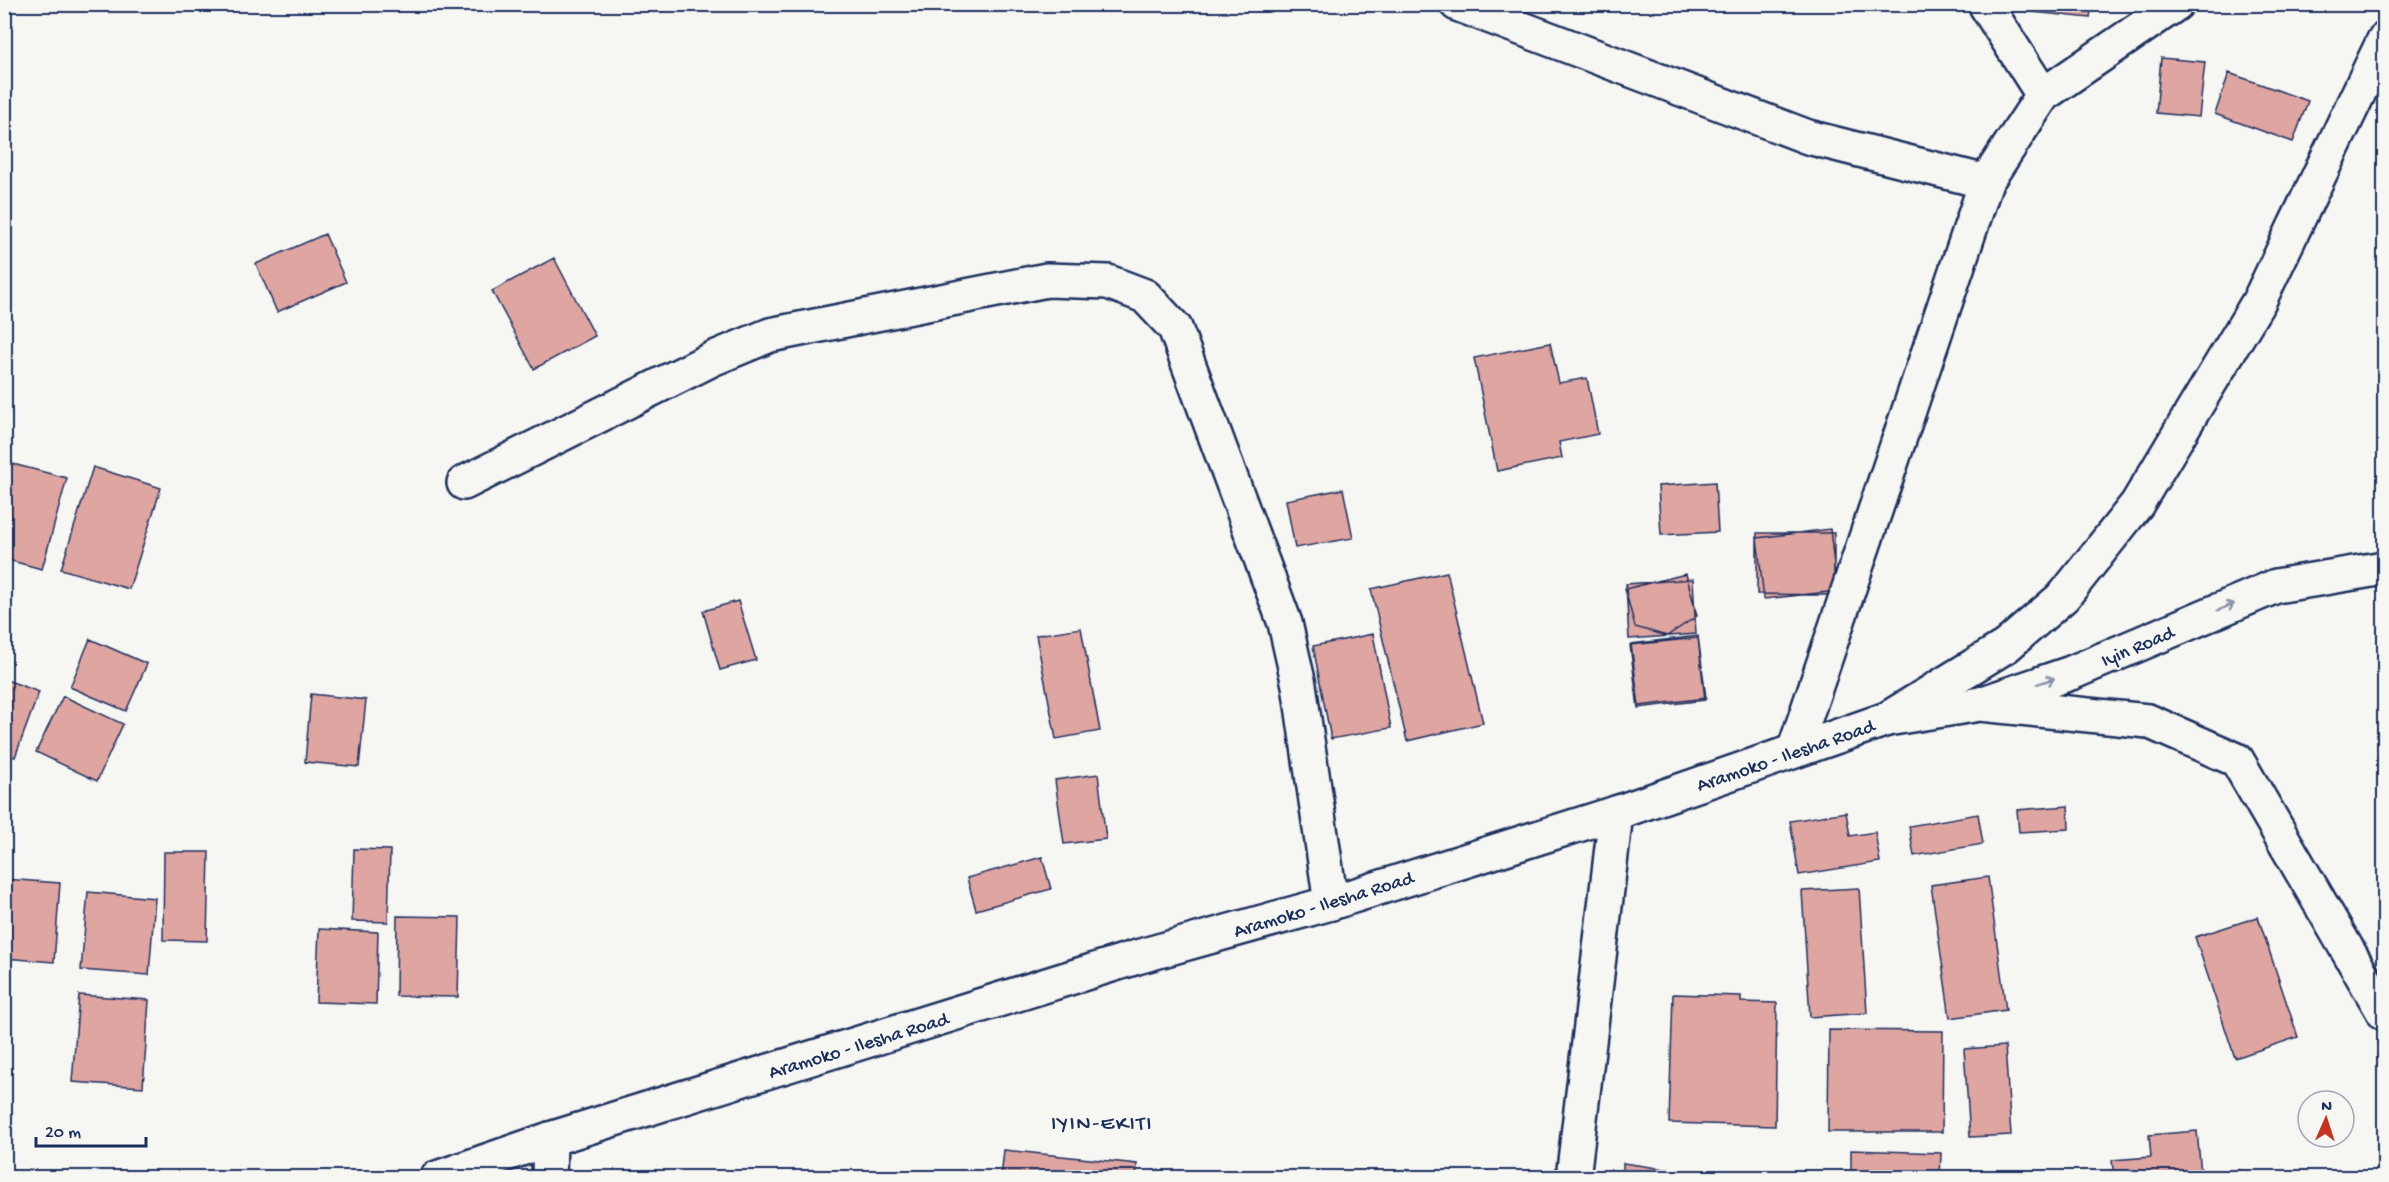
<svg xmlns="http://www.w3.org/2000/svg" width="2389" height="1182" font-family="'Gochi Hand',sans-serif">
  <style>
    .building { fill: #dfa5a1; stroke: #1b2f5e; stroke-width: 1.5 }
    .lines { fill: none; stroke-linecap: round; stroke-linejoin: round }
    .street-casing { stroke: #1b2f5e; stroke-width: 38 }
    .secondary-casing { stroke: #1b2f5e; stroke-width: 38 }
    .street { stroke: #f6f6f2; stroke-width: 33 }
    .secondary { stroke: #f6f6f2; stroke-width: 33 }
    .oneway { stroke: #8892a8 }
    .labels { text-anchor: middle; stroke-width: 4.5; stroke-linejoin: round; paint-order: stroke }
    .street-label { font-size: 20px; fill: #1b2f5e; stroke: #f6f6f2 }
    .quarter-label { font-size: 22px; letter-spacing: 1.5px; fill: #1b2f5e; stroke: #f6f6f2 }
  </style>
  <rect width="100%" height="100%" fill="#f6f6f2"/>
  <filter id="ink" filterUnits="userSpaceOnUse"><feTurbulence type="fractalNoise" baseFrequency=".0167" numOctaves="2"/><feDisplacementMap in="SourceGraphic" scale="12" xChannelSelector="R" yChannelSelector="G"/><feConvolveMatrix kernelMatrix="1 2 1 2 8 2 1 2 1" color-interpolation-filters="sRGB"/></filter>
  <g filter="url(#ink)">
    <path class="building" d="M2002,4H2092L2090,18L2002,9Z
      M2161,58L2205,62L2199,117L2156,113Z
      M2229,73L2308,101L2293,142L2215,114Z
      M325,234L346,282L277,312L256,264Z
      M554,258L595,336L534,369L492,291Z
      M1550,343L1559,383L1587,378L1598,434L1559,442L1562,458L1497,471L1474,358Z
      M9,463L67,478L42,569L4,559V480Z
      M93,467L161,488L129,589L61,569Z
      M1715,482L1718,532L1661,535L1658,486Z
      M1343,489L1353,538L1295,548L1286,500Z
      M1830,529L1837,591L1764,599L1757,538Z
      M1757,533H1834V595L1757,594Z
      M1447,572L1483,723L1407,741L1371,589Z
      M1686,574L1697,616L1667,636L1635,627L1625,589Z
      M1693,579L1696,634L1629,639L1626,584Z
      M738,601L756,660L720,670L703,611Z
      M1081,628L1100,731L1056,739L1036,635Z
      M1373,634L1391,728L1331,739L1313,646Z
      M1698,636L1706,698L1639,706L1631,644Z
      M1698,638L1705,700L1638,708L1630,645Z
      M90,639L147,664L126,711L70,687Z
      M4,679L39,692L15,757L4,754Z
      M311,694L366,700L359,767L305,762Z
      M63,696L123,724L97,781L36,752Z
      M1098,774L1106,839L1064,844L1055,780Z
      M2068,806L2069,829L2019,832L2017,810Z
      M1846,812L1850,836L1875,832L1880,862L1799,875L1790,821Z
      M1978,814L1983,844L1914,856L1909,826Z
      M354,849L390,850L388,922L352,921Z
      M164,852H209L207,941L163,940Z
      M1042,857L1051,889L976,910L967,878Z
      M1988,877L2006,1010L1950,1018L1931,885Z
      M4,879L60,883L54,962L4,958Z
      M1859,888L1867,1013L1810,1017L1802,891Z
      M88,892L155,898L149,975L81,970Z
      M397,916L460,917L458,997L396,996Z
      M2258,917L2298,1037L2235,1058L2195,937Z
      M319,929L378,932L376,1004L316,1002Z
      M1673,994L1741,996V1002L1777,1003L1775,1126L1669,1123Z
      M79,995L149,1000L143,1087L72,1082Z
      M1829,1030L1943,1031L1942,1132H1828Z
      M2005,1046L2011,1135L1970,1137L1964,1049Z
      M2197,1131L2201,1173L2240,1170L2241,1178H2114L2112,1160L2151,1157L2149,1135Z
      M1004,1150L1137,1164L1136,1178H1001Z
      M1851,1150L1941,1153L1940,1178H1851Z
      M1623,1163L1727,1178H1623Z"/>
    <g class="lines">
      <g class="street-casing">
        <path id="street" d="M1457,4L1808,137L1986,182
          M1985,4L2043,95
          M464,483L712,359L770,335L1047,280L1108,282L1145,296L1175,328L1285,623L1299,685L1331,903
          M1980,704L2148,721L2237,760L2384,1013
          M1887,719L1980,704L2071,673L2276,586L2384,568
          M1794,751L1986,182L2043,95L2176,4
          M549,1178L550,1139
          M1573,1178L1616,813"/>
      </g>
      <g class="secondary-casing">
        <path id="secondary" d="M437,1178L550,1139L1137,957L1331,903L1616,813L1887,719L2006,646L2064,596L2137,504L2259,301L2384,40"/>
      </g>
      <use href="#street" class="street"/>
      <use href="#secondary" class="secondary"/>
    </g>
    <defs><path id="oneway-shaft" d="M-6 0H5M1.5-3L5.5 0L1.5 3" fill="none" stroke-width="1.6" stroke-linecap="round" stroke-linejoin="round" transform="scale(1.5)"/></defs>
    <g class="oneway">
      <use href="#oneway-shaft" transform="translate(2226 607) rotate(-23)"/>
      <use href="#oneway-shaft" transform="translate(2046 681) rotate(-19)"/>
    </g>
  </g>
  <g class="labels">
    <g class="street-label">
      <text transform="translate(2137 645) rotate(-23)" y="7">Iyin Road</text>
      <text transform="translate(1785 754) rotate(-19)" y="7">Aramoko - Ilesha Road</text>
      <text transform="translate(1323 903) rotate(-17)" y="7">Aramoko - Ilesha Road</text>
      <text transform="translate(858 1044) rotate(-17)" y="7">Aramoko - Ilesha Road</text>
    </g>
    <g class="quarter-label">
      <text x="1102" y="1129">IYIN-EKITI</text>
    </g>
  </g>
  <rect width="2389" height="1182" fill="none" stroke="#f6f6f2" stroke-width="24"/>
  <rect x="12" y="12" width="2365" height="1158" fill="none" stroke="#1b2f5e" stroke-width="2" filter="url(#ink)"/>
  <g transform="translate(2326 1119) rotate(3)"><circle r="28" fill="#f6f6f2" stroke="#9ea6b7" stroke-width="1.5"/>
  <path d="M0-4.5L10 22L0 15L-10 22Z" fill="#c8321e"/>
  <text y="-9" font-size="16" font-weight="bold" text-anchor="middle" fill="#1b2f5e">N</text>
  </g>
  <path d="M36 1137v9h110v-9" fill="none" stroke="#1b2f5e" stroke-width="3"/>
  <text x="45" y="1137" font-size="18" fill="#1b2f5e" stroke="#f6f6f2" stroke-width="4.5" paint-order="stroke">20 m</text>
</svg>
